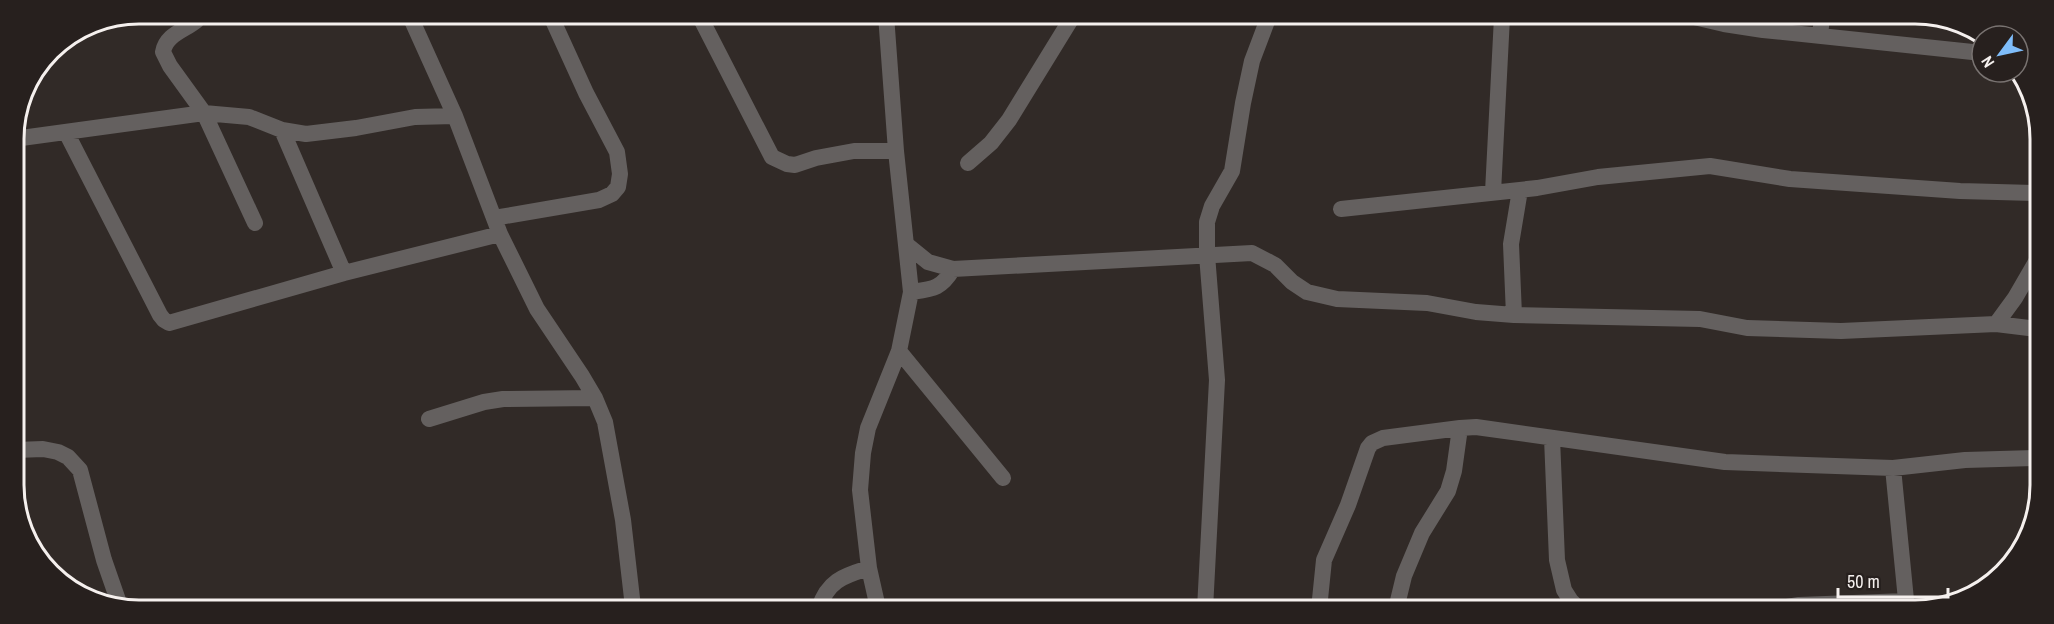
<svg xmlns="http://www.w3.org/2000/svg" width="2054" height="624" font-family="'Archivo Narrow',sans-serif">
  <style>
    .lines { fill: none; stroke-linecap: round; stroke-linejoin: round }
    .minor { stroke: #64605f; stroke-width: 16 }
    .rim { fill: none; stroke: #f5f0ee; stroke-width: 3 }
  </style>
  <rect width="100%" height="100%" fill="#312a27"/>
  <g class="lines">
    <path class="minor" d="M196,14L197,20C186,30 166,34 163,52L170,66L204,113L255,223
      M409,14L455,116L500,234L537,309L582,376L595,398L605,422L623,520L633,607
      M699,15L772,157L787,164L795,165L816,158L854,151H896
      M1694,17L1724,24L1763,30L1982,53
      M1820,36L1822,17
      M282,130L344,273
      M66,132L160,315L164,320L169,323L344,273L500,234
      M14,139L204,113L249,117L282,130L306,134L356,128L415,117L455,116
      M968,163L991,143L1009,120L1073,16
      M1493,192L1502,17
      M1341,209L1537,188L1598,177L1710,166L1790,179L1960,191L2038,193
      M494,218L599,200L612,194L618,187L620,174L617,152L586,93L550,14
      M907,245L928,262L953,269L1252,253L1275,265L1292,282L1307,292L1337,299L1427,303L1476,312L1514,315L1700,319L1747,328L1841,331L1996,324L2037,329
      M911,292C933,289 941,289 953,269
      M1514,315L1511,244L1520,190
      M1996,324L2015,298L2037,260
      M899,351L1003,478
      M429,419L484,402L503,399L595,398
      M1552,438L1557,560L1564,590L1571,601L1580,610
      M16,450L43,449L58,452L68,457L80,470L104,560L120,606
      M1893,468L1907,610
      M819,608C828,580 844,576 869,568
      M878,608L869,568L860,490L863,453L868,428L899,351L911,292L896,151L886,15
      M1205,609L1217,380L1207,255V222L1212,206L1232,171L1243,103L1252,61L1269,16
      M1319,609L1324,560L1348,505L1368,448L1372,443L1383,438L1460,428
      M1396,609L1404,576L1422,533L1448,491L1454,471L1460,428L1476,427L1725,462L1893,468L1965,460L2037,458
      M1767,610L1799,605L1906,601"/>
  </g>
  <path d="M0 0H2054V624H0ZM139 24H1915A115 115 0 0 1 2030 139V485A115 115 0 0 1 1915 600H139A115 115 0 0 1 24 485V139A115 115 0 0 1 139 24Z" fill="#27201e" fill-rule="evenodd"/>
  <path class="rim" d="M139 24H1915A115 115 0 0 1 2030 139V485A115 115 0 0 1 1915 600H139A115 115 0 0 1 24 485V139A115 115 0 0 1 139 24Z"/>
  <g transform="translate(2000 54) rotate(237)"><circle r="28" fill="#27201e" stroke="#797371" stroke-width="1.5"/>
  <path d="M0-4.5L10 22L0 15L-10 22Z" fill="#7fbdfa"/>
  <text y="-9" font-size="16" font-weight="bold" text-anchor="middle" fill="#f5f0ee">N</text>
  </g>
  <path d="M1838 588v9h110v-9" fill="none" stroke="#f5f0ee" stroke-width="3"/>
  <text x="1847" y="588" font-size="18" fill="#f5f0ee" stroke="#27201e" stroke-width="4.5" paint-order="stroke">50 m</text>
</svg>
